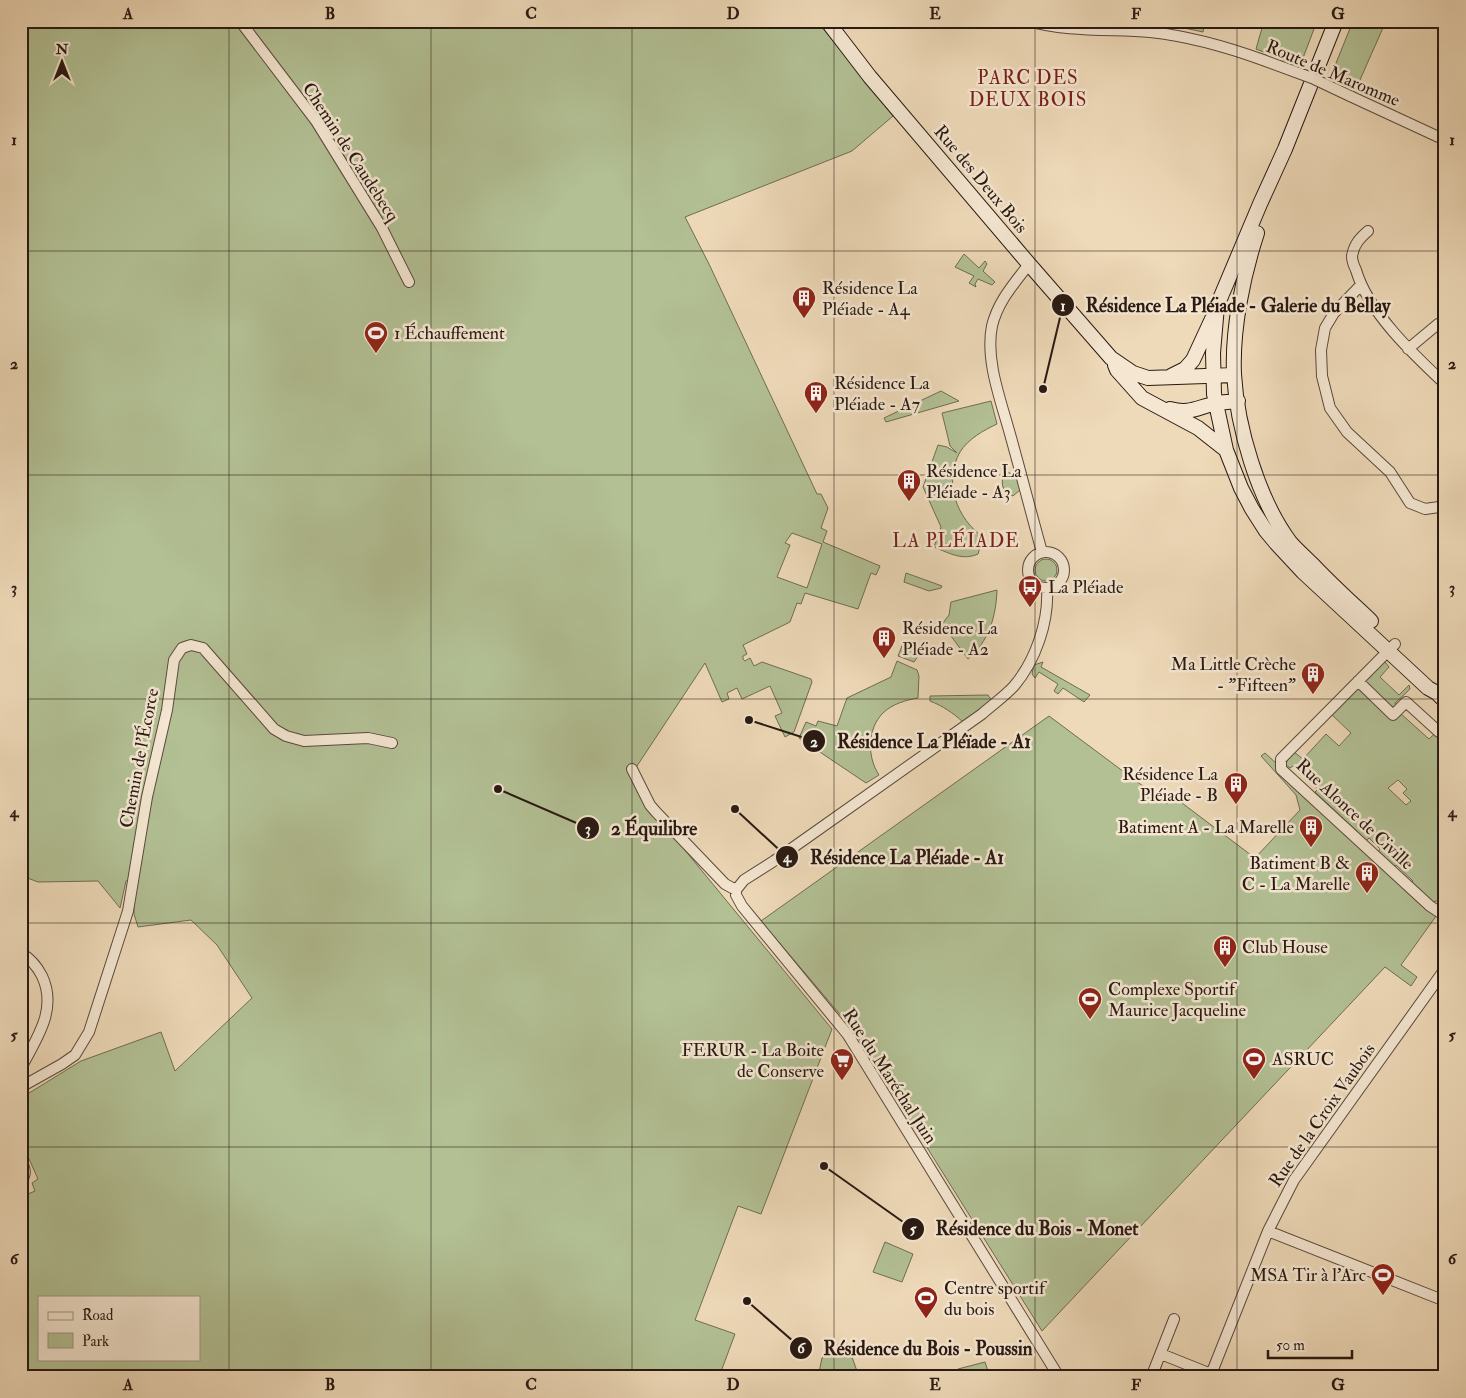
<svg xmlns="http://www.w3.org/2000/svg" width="1466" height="1398" font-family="'IM FELL Double Pica',serif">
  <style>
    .green { fill: #b2c094; stroke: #6e6c53; fill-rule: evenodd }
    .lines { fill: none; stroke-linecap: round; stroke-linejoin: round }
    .street-casing { stroke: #5a493c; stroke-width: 12 }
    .secondary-casing { stroke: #291912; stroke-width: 16 }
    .street { stroke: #f4e6d1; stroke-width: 10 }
    .secondary { stroke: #f4e6d1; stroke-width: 14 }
    .street-bridge-casing { stroke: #5a493c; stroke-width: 12; stroke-linecap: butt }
    .street-bridge { stroke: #f4e6d1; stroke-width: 10 }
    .grid { fill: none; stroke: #291912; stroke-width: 1; stroke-opacity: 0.55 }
    .labels { text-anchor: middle; stroke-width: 5; stroke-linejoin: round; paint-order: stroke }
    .street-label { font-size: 18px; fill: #291912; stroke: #f4e6d1 }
    .poi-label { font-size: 18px; fill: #291912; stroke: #f4e6d1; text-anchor: start }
    .neighbourhood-label { font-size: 19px; letter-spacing: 1px; fill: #7a1f14; stroke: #f4e6d1 }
    .leader { fill: none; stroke: #291912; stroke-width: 2 }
    .callout-dot { fill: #291912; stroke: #f4e6d1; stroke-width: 2 }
    .mark-label { font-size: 15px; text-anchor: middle; font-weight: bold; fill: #fff }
    .callout-label { font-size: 19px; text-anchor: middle; font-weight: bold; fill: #291912; stroke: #f4e6d1; stroke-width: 5; stroke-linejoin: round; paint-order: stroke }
    .neatline { fill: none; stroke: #291912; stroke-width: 2 }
    .grid-label { font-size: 16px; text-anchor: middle; font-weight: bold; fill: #291912 }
  </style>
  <rect width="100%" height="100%" fill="#eed9b8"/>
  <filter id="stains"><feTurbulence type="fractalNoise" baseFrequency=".004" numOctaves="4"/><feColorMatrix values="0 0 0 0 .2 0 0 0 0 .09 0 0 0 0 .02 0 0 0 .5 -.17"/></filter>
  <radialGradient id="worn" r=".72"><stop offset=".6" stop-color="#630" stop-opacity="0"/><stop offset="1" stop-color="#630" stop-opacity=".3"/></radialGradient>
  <path class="green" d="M21,21H817L893,116L852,151L685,217L709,264L817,494H821L828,508L821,528L827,531L823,542L880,566L876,575L871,573L858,609L805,593L801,604L797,603L790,622L743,645L747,654L743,656V659L745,661L750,658L754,666L762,662L811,679L812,682L794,732L785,737L775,716L782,713L770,686L742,699L737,688L727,693L729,699L722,702L705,663L635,769L670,832L832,1029L761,1214L738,1206L695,1320L735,1334L719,1377H23L21,1373V1197L35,1191L32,1183L38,1179L21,1141V1098L81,1061L161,1032L175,1071L252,998L217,945L191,920L138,927L134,914V880L126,881L120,908L98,881L38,882L25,877L21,873ZM792,533L822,544L807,588L777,577L790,545L785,543ZM39,1297H199V1359H39Z
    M1174,21H1205L1203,32L1175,26Z
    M1264,21H1317L1300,66L1256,49Z
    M1353,21H1386L1356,89L1330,78Z
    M964,254L979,268L985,261L987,264L983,271L995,282L992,285L978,279L975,284L976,287L969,283L974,276L955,267Z
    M941,391L959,401L886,422L884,418Z
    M991,401L997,424C984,430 968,439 960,452C943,482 957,519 983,537L978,554C962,561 949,553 934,547L941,527L923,487L938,445L947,447L957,453L950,446L942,413Z
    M1007,472L1017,476L1020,490L1013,496C1003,491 1001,487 1003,476Z
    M1035 570a11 11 0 1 1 22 0a11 11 0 1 1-22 0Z
    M906,573L942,586L941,588L929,591L904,582Z
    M997,590C996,617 989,641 968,659L942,624L949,615L951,602Z
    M904,641L920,647L922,643L925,645L914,662L898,656Z
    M1382,658L1389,667L1380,677L1399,695L1409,685L1410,689L1395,703L1400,713L1429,739L1445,724V752L1443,754L1445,756V893L1437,901L1431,902L1411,884L1413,881L1396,865L1393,868L1377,853L1380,849L1369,838L1366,841L1361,835L1315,792L1318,789L1293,766L1290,768L1286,765L1288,756L1294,752L1303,759L1326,734L1339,746L1351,733L1330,713ZM1398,780L1407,789L1403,793L1411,801L1406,805L1388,788Z
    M897,661L917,670L919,676L918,698C906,700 892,704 883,713C867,729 867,757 879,775L866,783L799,738L806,722L816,726L818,721L837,726L847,698L891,677Z
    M1043,662L1041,667L1090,695L1084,702L1063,688L1058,694L1054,691L1058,684L1039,672L1035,678L1032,674L1034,665Z
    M988,695L992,701L963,722C953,713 943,706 930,701V696Z
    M1049,716L1167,804L1174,797L1255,858L1300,810L1296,795L1261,756L1265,753L1439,912L1401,965L1417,977L1411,986L1385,967L1042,1331L854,1031L761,921Z
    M885,1242L913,1254L902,1282L873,1272Z
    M845,1338L857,1371L865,1377H818L822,1358Z
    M985,1362L990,1377H948L958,1369Z"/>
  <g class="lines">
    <g class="street-casing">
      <path id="street" d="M240,21L316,121L382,228L409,282
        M1028,21C1066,32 1111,29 1150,32C1188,36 1227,47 1263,60
        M1350,96L1445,140
        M1368,231C1360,238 1354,244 1352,256C1352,260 1354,266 1356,270C1368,312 1414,355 1445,384
        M1029,264C1014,284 998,301 992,326C985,360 1001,401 1010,434C1021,473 1031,513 1042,552
        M1360,286L1334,313L1325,328L1321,350L1322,376L1330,408L1347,432L1390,472L1410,503L1425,509L1439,507L1445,501
        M1408,349L1438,324L1445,321
        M1028 570a18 18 0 1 1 36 0a18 18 0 1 1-36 0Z
        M1395,644L1281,759V769L1430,906L1445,916
        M1358,681L1393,715L1406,702L1439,732
        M632,769L650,805L656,812L725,884L736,890
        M736,890V895L742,906L848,1035L1059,1377
        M736,890L744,880L774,861L982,714C992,705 1005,696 1014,686C1036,660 1049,621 1047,588
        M21,953C31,959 37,966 42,976C58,1010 36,1039 21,1068
        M21,1087L62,1064L75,1055L89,1032L128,911L147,797L167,710L174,660L182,648L191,645L203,648L274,729L286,736L304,741L368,738L392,743
        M21,1161C25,1168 27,1174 21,1181
        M1268,1231L1445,1301
        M1161,1354L1211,1374
        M1152,1375L1174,1319
        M1210,1377L1268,1231L1294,1180L1445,969"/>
    </g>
    <g class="secondary-casing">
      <path id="secondary" d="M827,21L870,77L1029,264L1111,358L1133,373L1148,378L1234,375
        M1336,21L1285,149L1260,204L1217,306L1213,353L1214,394L1226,450L1241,488L1252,509L1266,531L1276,543L1303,572L1428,688L1437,693L1445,701
        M1257,233C1243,276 1232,329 1234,374C1237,427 1258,499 1290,542C1297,550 1306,558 1314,566C1332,585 1352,603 1371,621
        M1115,365L1117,370L1142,398L1198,428L1226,450
        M1171,376L1185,369L1193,360L1212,319
        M1170,409C1189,414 1196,408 1213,404C1221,402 1230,402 1238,401"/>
    </g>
    <use href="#street" class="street"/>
    <use href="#secondary" class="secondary"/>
    <g class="street-bridge-casing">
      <path id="street-bridge" d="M1263,60L1312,78L1350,96"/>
    </g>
    <use href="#street-bridge" class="street-bridge"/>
  </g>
  <path class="grid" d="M229,21V1377M431,21V1377M632,21V1377M834,21V1377M1035,21V1377M1237,21V1377M21,251H1445M21,475H1445M21,699H1445M21,923H1445M21,1147H1445"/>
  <defs>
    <g id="building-pin" transform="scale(1.25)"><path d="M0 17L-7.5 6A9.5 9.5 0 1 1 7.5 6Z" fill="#8f2418" stroke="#f4e6d1"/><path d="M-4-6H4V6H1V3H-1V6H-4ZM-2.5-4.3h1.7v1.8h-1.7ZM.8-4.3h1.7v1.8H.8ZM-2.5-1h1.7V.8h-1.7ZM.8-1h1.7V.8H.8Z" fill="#fff"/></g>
    <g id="stadium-pin" transform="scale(1.25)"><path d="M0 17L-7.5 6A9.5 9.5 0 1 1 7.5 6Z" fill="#8f2418" stroke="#f4e6d1"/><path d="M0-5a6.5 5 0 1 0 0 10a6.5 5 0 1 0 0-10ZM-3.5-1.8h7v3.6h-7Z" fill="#fff"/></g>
    <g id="bus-pin" transform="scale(1.25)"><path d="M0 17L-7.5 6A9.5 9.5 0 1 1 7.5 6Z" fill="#8f2418" stroke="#f4e6d1"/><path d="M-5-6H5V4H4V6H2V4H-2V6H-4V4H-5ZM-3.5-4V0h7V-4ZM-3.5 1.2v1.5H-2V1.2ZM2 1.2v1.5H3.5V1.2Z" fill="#fff"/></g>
    <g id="supermarket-pin" transform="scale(1.25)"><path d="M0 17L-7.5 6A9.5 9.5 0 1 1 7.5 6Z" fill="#8f2418" stroke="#f4e6d1"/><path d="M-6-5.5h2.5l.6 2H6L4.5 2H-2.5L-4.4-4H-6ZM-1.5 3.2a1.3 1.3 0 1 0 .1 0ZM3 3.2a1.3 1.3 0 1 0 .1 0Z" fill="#fff"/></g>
  </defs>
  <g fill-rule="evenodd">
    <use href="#building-pin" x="804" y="298"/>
    <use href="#stadium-pin" x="376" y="333"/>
    <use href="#building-pin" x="816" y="393"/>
    <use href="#building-pin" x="909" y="481"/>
    <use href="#bus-pin" x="1030" y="587"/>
    <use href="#building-pin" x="884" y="638"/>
    <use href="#building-pin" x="1313" y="674"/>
    <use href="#building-pin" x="1236" y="784"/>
    <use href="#building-pin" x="1311" y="827"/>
    <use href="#building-pin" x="1367" y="873"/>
    <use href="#building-pin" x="1225" y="947"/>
    <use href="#stadium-pin" x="1090" y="999"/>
    <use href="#stadium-pin" x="1254" y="1059"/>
    <use href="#supermarket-pin" x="842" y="1060"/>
    <use href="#stadium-pin" x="1383" y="1275"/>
    <use href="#stadium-pin" x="926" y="1298"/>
  </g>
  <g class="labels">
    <g class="street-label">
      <text transform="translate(1333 73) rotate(23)" y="6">Route de Maromme</text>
      <text transform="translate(351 152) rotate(57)" y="6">Chemin de Caudebecq</text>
      <text transform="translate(981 179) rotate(50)" y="6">Rue des Deux Bois</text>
      <text transform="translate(139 758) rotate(-79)" y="6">Chemin de l'Écorce</text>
      <text transform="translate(1355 814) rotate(43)" y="6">Rue Alonce de Civille</text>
      <text transform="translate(890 1076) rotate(57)" y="6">Rue du Maréchal Juin</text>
      <text transform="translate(1322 1115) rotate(-55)" y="6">Rue de la Croix Vaubois</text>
    </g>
    <g class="poi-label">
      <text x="822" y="294">Résidence La<tspan x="822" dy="21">Pléiade - A4</tspan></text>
      <text x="394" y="339">1 Échauffement</text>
      <text x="834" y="389">Résidence La<tspan x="834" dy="21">Pléiade - A7</tspan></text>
      <text x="926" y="477">Résidence La<tspan x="926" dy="21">Pléiade - A3</tspan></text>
      <text x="1048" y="593">La Pléiade</text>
      <text x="902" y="634">Résidence La<tspan x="902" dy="21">Pléiade - A2</tspan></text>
      <text x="1296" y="670" text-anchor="end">Ma Little Crèche<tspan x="1296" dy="21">- "Fifteen"</tspan></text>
      <text x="1218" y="780" text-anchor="end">Résidence La<tspan x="1218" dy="21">Pléiade - B</tspan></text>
      <text x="1294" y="833" text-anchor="end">Batiment A - La Marelle</text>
      <text x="1350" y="869" text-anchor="end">Batiment B &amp;<tspan x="1350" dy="21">C - La Marelle</tspan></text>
      <text x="1242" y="953">Club House</text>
      <text x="1108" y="995">Complexe Sportif<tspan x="1108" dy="21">Maurice Jacqueline</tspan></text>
      <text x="824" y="1056" text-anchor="end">FERUR - La Boite<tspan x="824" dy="21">de Conserve</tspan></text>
      <text x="1272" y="1065">ASRUC</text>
      <text x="1366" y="1281" text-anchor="end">MSA Tir à l'Arc</text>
      <text x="944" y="1294">Centre sportif<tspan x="944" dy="21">du bois</tspan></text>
    </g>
    <g class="neighbourhood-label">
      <text x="1028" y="84">PARC DES<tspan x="1028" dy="22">DEUX BOIS</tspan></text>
      <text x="956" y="547">LA PLÉIADE</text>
    </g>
  </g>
  <path class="leader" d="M1043 389L1063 305M749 720L814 741M498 789L588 828M735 809L787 857M824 1166L913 1229M747 1301L801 1348"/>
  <g class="callout-dot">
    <circle cx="1043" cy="389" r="5"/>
    <circle cx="749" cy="720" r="5"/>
    <circle cx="498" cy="789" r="5"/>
    <circle cx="735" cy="809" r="5"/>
    <circle cx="824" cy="1166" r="5"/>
    <circle cx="747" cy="1301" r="5"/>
    <circle cx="1063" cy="305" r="12"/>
    <circle cx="814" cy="741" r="12"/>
    <circle cx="588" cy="828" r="12"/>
    <circle cx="787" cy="857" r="12"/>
    <circle cx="913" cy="1229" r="12"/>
    <circle cx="801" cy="1348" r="12"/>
  </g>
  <g class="mark-label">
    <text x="1063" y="311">1</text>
    <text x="814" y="747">2</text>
    <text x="588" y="834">3</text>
    <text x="787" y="862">4</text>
    <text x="913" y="1234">5</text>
    <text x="801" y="1353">6</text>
  </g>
  <g class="callout-label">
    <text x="1238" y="312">Résidence La Pléiade - Galerie du Bellay</text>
    <text x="934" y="748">Résidence La Pléïade - A1</text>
    <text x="654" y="835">2 Équilibre</text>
    <text x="907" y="864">Résidence La Pléiade - A1</text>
    <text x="1037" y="1235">Résidence du Bois - Monet</text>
    <text x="928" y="1355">Résidence du Bois - Poussin</text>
  </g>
  <rect width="1466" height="1398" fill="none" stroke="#eed9b8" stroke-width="55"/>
  <rect x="38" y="1296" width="162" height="65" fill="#f4e6d1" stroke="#a39485"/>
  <rect x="48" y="1312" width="25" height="8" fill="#f4e6d1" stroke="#a39485"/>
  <text x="82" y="1320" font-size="15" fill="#291912">Road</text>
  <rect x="48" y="1333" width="25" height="15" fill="#b2c094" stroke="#a39485"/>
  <text x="82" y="1346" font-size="15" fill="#291912">Park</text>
  <g transform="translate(62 62)" stroke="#f4e6d1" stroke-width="4" paint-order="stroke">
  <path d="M0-4L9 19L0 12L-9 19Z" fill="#291912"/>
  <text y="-8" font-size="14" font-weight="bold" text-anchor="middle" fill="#291912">N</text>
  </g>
  <path d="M1268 1350v8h84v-8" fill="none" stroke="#291912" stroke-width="2.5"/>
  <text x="1276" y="1350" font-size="15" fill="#291912" stroke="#f4e6d1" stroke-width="4" paint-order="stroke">50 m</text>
  <rect x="28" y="28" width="1410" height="1342" class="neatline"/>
  <g class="grid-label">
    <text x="128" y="19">A</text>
    <text x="330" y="19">B</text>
    <text x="531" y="19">C</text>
    <text x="733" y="19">D</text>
    <text x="935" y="19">E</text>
    <text x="1136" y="19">F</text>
    <text x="1338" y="19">G</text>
    <text x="14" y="145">1</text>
    <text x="1452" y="145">1</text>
    <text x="14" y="369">2</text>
    <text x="1452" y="369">2</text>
    <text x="14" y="593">3</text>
    <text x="1452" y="593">3</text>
    <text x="14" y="817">4</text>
    <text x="1452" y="817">4</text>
    <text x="14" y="1040">5</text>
    <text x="1452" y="1040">5</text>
    <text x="14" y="1264">6</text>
    <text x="1452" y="1264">6</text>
    <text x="128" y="1390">A</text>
    <text x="330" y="1390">B</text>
    <text x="531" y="1390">C</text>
    <text x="733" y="1390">D</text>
    <text x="935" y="1390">E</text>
    <text x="1136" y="1390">F</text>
    <text x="1338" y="1390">G</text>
  </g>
  <rect width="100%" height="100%" filter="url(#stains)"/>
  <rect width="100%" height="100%" fill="url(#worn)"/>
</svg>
